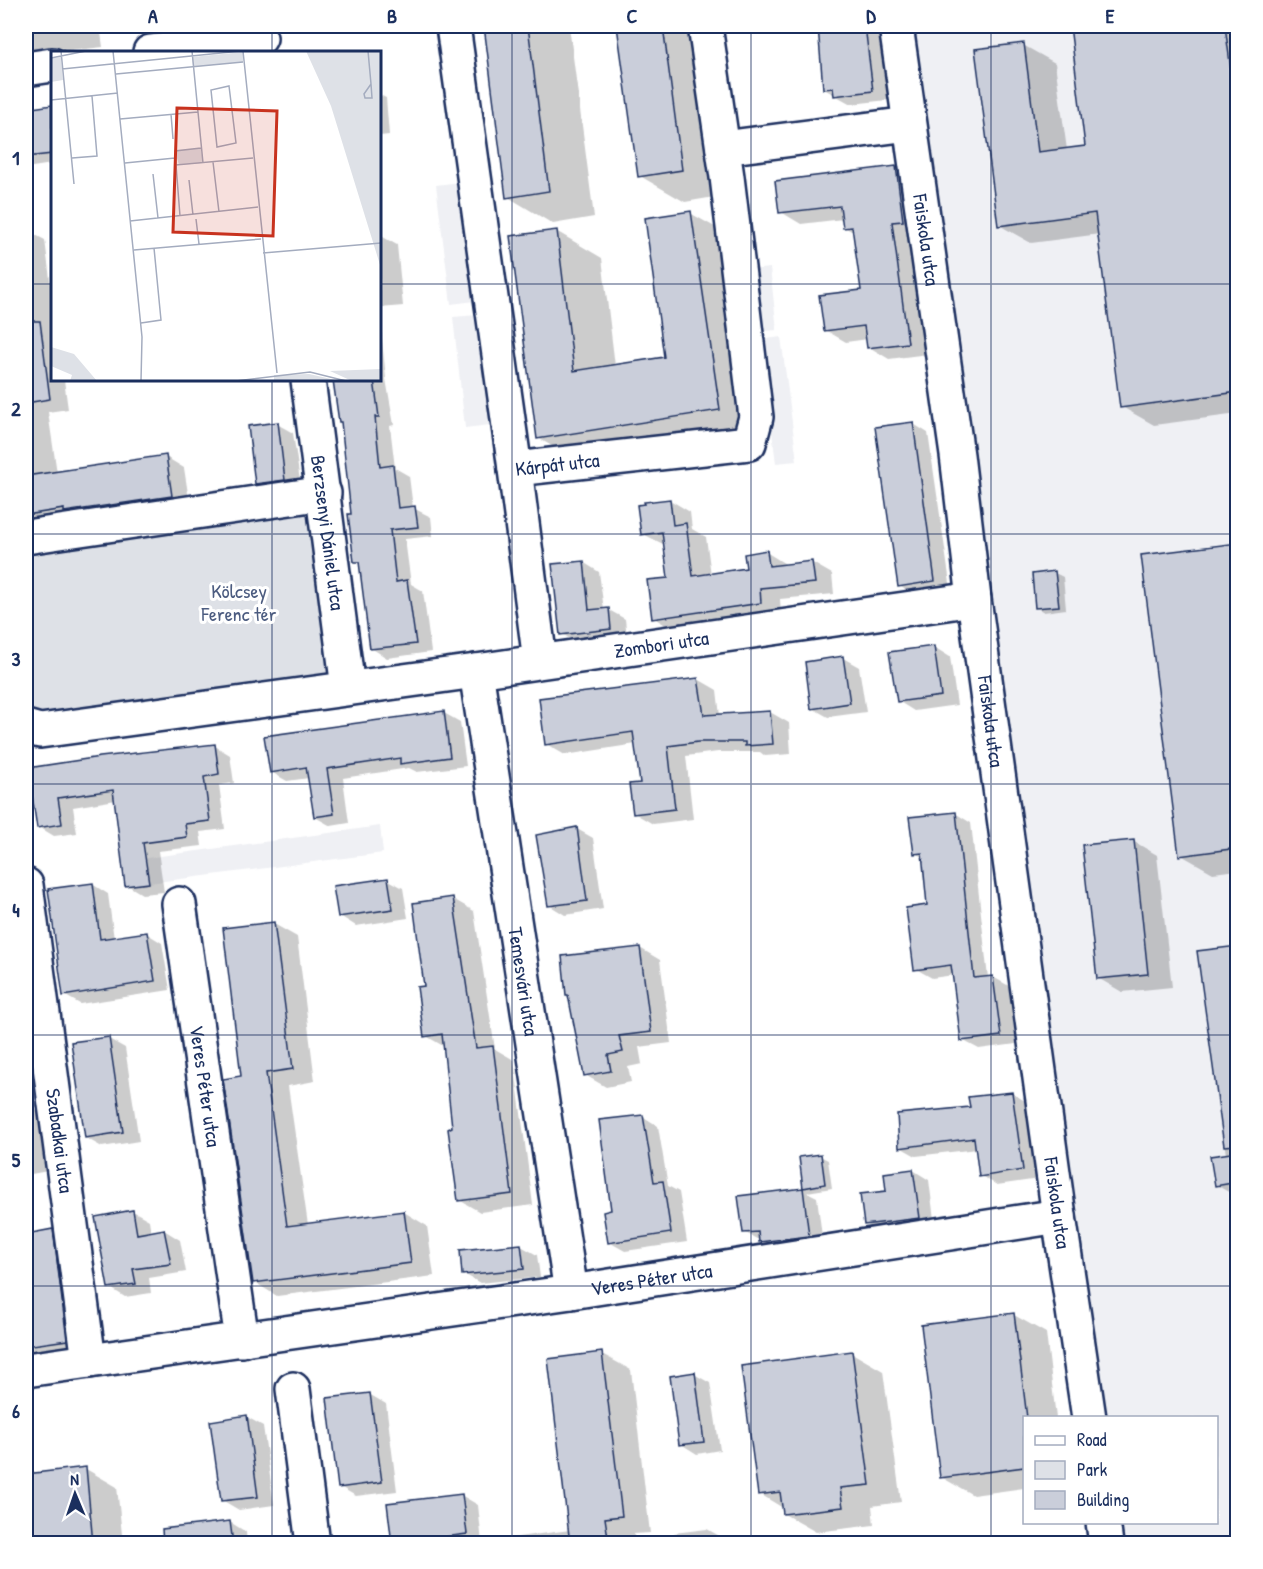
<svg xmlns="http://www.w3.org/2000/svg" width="1263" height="1569" font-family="'Patrick Hand',sans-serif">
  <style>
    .built { fill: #eff0f4 }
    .green { fill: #dee1e7; stroke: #7c88a2; stroke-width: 1.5 }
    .shadow { fill: #0003 }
    .building { fill: #caceda; stroke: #1b2f5e; stroke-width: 1.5 }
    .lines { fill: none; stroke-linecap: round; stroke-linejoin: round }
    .street-casing { stroke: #1b2f5e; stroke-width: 38 }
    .street { stroke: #fff; stroke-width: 33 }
    .grid { fill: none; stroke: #1b2f5e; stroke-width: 1.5; stroke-opacity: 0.55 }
    .labels { text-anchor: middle; stroke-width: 6; stroke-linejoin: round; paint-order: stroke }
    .street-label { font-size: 20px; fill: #1b2f5e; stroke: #fff }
    .park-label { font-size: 20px; fill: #4c5c80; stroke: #fff }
    .inset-road { fill: none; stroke: #a4acbf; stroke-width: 1.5 }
    .view { fill: #c8321e; fill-opacity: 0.15; stroke: #c8321e; stroke-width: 3 }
    .inset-edge { fill: none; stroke: #1b2f5e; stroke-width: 3 }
    .neatline { fill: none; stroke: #1b2f5e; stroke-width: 2 }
    .grid-label { font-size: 20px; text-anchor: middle; font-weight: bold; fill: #1b2f5e }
  </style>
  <rect width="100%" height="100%" fill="#fff"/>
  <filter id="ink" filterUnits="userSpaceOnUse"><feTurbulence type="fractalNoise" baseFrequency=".0167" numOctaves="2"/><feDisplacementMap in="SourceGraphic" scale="12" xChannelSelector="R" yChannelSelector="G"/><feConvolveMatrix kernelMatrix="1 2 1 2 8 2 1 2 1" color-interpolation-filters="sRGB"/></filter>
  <g filter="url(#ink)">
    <path class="built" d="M914,26H1237V1543H1116L1113,1523L1216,1522V1418L1100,1417L991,600L972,440Z
      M460,182L475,301L451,304L436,185Z
      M770,268L777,330L755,332L749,270Z
      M477,315L490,425L465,428L453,317Z
      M781,337L797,461L776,463L760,340Z
      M380,826L383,853L149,883L146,858Z"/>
    <path class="green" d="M324,493L348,688L43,721L26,714V537Z"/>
    <path class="shadow" d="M26,26H100L103,47L26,56Z
      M292,26H340L301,31Z
      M486,26H569L594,217L553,224L508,197Z
      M619,26H705L726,195L685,202L640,176Z
      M819,26H880L888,100L851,104L824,89Z
      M1071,26H1238V414L1154,425L1122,407L1100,234L1031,243L999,225L1023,45L1055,63L1067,150L1087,147Z
      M380,95L386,98L389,135L380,136Z
      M52,106V164L26,168V110Z
      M896,168L916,179L928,354L889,359L869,347L868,339L846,342L825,330L863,291L855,233L844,227L843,219L801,224L781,212Z
      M690,213L736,239L765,436L583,464L538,438L556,231L602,258L615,366L666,358Z
      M26,230L45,240L52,295V380H64L68,409L48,412L57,473L166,457L184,468L190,506L26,527Z
      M383,237L397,245L403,306L380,308V238Z
      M380,319L386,379L394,425L390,426L395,468L409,476L413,508L431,517L433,536L405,539L411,584L423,591L431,652L387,658L371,648L360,563L356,561L353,515L342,423L340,421L334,380H380Z
      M912,423L928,433L951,590L915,595L899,586Z
      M277,424L293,433L301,488L273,493L256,483Z
      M670,500L690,512L692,529L706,537L711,575L748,569L766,552L787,565L811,562L832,574L834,594L780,599L781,614L674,630L654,618L669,579L665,545L643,534Z
      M1238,544V870L1213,873L1181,855Z
      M583,562L599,572L604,610H609L625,619L627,637L578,643L562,634Z
      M1055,573L1063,577L1066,609L1044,612L1037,608Z
      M934,647L950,657L957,705L914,711L898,701Z
      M843,658L859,667L866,712L828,717L812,708Z
      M698,679L717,690L720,716L770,712L789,723L791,754L765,756L760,752H718L686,756L693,819L653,824L634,813L642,784L636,744L565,755L546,744Z
      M444,713L460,722L466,766L417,772L409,768L343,778L349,823L331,826L315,817L309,778L287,781L271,772Z
      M215,746L230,755L234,783L219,785L225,829L200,832L202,846L158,851L164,892L142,894L127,885L116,800L73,807L77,833L54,836L39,827L30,770Z
      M955,813L971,823L988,978L993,977L1009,986L1016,1044L979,1049L962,1040L954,975L932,978L916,969L929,906L924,858L915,853Z
      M577,829L593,838L603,909L565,915L549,905Z
      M1133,841L1157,855L1172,987L1122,992L1098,978Z
      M387,879L403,888L408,918L356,926L340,916Z
      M92,884L108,894L114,939L146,933L162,943L170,990L80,1004L64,995Z
      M453,899L474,911L495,1049L514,1060L533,1205L480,1212L459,1200L445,1047L426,1036V988Z
      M274,924L297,937L315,1081L288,1086L308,1225L404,1212L427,1226L434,1276L277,1296L254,1282L243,1078Z
      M1238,947V1220L1234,1195L1216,1185L1226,1155L1199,953Z
      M640,948L660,960L671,1043L639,1047L642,1064L628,1067L631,1082L606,1087L585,1075Z
      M26,974L40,1059L26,1061Z
      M109,1039L125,1048L139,1141L102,1147L86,1138Z
      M1012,1093L1028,1103L1039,1179L997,1185L981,1176L977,1149L916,1156L900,1147L971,1108Z
      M29,1106L45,1116L53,1170L26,1175V1107Z
      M642,1116L658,1126L668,1186L679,1192L687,1242L625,1251L609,1242L613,1211Z
      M820,1156L828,1160L832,1188L807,1192L817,1197L823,1244L775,1249L744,1232L740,1197L805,1189L801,1158Z
      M913,1170L929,1180L935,1227L882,1234L866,1224L888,1192Z
      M133,1211L149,1220L151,1233L164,1230L180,1240L186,1272L149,1278L151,1293L125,1297L109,1287Z
      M52,1231L74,1243L89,1352L38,1359L26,1351V1280H28L26,1266V1235Z
      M521,1246L537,1255L540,1277L480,1283L464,1274Z
      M1014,1315L1046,1333L1056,1418H1024V1488L973,1495L941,1477Z
      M852,1353L883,1371L901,1502L872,1506L874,1525L816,1532L784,1514L783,1508L760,1494Z
      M602,1354L631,1370L650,1533L634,1534L635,1544H488V1541L570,1530Z
      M694,1374L710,1383L720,1450L697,1454L681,1444Z
      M369,1394L386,1404L397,1491L356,1496L340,1487Z
      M247,1417L263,1426L274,1505L239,1510L222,1500Z
      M86,1469L117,1487L123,1544H26V1475Z
      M461,1495L478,1505L482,1543L395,1544Z
      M230,1522L246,1532L247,1544H168Z
      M707,1529L723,1538L724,1544H675L674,1533Z"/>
    <path class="building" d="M484,26H528L549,191L506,198Z
      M617,26H663L682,170L638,177Z
      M818,26H865L873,91L834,96L833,88L823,89Z
      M1070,26H1225L1238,122V392L1120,408L1095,213L998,226L975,49L1024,43L1038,152L1085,146Z
      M52,105V154L26,157V109Z
      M896,166L903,221L892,222L908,343L867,348L864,326L824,331L819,295L861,290L852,227L843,228L840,206L779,213L775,181Z
      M691,211L720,410L537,439L510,236L557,230L574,371L664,357L645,218Z
      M26,321H40L50,399L26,403Z
      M333,380H374L379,417H375L380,467L393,465L398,508L415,506L418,527L390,530L396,582L407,580L416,644L370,649L359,562H354L348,514H351L341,422H339Z
      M278,422L285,480L255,484L248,426Z
      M913,422L935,581L898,587L875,427Z
      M166,455L172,496L64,512V509L26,515V476Z
      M670,499L673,525L686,523L693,576L746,568L744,554L767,550L769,566L812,561L815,583L760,588L761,603L652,619L647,580L668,578L662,532L641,535L637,505L645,504L644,502Z
      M1238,543V848L1179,856L1141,555Z
      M584,561L589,610L609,608L611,629L560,635L552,564Z
      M1055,571L1059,606L1035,608L1032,574Z
      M934,646L941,696L897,702L889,652Z
      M843,656L850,703L811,709L805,662Z
      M698,678L704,715L770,711L773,744L745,746V742H698L668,746L675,809L633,814L629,784L640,783L633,732L545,745L539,698Z
      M444,711L450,757L400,764V758L327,769L334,814L314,817L306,767L270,773L264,736Z
      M215,744L219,774L204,777L210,821L185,824L187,837L143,843L149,883L125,886L113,790L58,798L62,824L37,828L28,768L100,757Z
      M956,812L974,978L993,976L1001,1036L961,1041L951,965L914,970L906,908L927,905L922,853L914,854L909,817Z
      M577,827L587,901L548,906L536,835Z
      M1134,840L1148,974L1097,979L1082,845Z
      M388,878L393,909L338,917L333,886Z
      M93,883L100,939L147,932L155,981L63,996L48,889Z
      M453,897L476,1048L493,1046L512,1194L458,1201L448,1129L452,1127L442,1034L424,1037L417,987L424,986L413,903Z
      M274,922L293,1069L266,1073L287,1226L404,1211L411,1263L253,1283L223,1079L241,1076L223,928Z
      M1238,946V1145L1224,1146L1197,951Z
      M640,947L651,1032L619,1036L623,1052L608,1055L611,1071L584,1076L568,995H566L562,956Z
      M109,1037L123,1132L85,1138L71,1042Z
      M1012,1092L1023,1170L979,1177L974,1138L899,1148L897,1114L970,1107L968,1097Z
      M643,1115L654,1182L663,1181L671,1233L608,1243L603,1212L611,1210L599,1120Z
      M1238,1152V1182L1215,1186L1210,1156Z
      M821,1154L825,1184L803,1188L799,1157Z
      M913,1169L920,1218L864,1225L860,1194L886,1191L884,1173Z
      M803,1188L809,1236L759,1242L758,1232L743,1233L738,1196Z
      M133,1210L137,1234L164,1229L171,1264L133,1269L136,1284L108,1288L95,1217Z
      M53,1229L67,1340L26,1346V1234Z
      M521,1244L524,1269L462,1275L460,1250Z
      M1014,1313L1027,1418H1024V1467L940,1478L921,1325Z
      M852,1351L870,1485L840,1488L843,1507L783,1514L780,1492L758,1495L741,1366Z
      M602,1352L622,1516L605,1518L609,1544H570L548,1359Z
      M695,1372L704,1442L679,1445L670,1376Z
      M370,1393L382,1482L338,1488L327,1398Z
      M247,1415L258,1497L221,1501L210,1421Z
      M86,1467L93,1544H26V1474Z
      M462,1494L467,1534L392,1544L387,1503Z
      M230,1521L233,1544H163L162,1529Z"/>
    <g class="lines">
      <g class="street-casing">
        <g id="street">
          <path id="s1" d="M453,26L515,469L749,443L756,417L727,177L705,26"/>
          <path id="s2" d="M896,26L957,455L974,599L1059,1216L1089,1418"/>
          <path d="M150,52L260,38"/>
          <path d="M26,69L52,65"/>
          <path d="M723,148L909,124"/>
          <path id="s3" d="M308,380L348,688"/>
          <path d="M515,469L540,661"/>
          <path d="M26,537L324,493"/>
          <path id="s4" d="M476,671L571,1292"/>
          <path id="s5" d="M26,727L40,731L476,671L974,599"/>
          <path id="s6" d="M26,885L89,1361"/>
          <path id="s7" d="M179,904L242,1340"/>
          <path id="s8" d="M26,1370L571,1292L1059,1216"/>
          <path d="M293,1389L313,1544"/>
          <path d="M1103,1522L1106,1544"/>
        </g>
      </g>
      <use href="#street" class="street"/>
    </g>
  </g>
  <path class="grid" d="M272,26V52M512,26V1544M751,26V1544M991,26V1544M26,284H52M380,284H1238M272,380V1544M26,534H1238M26,784H1238M26,1035H1238M26,1286H1238"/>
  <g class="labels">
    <g class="street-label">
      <text dy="7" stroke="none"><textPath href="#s2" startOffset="216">Faiskola utca</textPath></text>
      <text dy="7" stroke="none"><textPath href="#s1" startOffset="490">Kárpát utca</textPath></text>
      <text dy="7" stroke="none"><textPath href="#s3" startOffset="154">Berzsenyi Dániel utca</textPath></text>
      <text dy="7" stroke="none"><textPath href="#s5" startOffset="642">Zombori utca</textPath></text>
      <text dy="7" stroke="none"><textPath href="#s2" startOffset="702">Faiskola utca</textPath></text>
      <text dy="7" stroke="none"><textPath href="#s4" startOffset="314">Temesvári utca</textPath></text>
      <text dy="7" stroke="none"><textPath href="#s7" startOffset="184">Veres Péter utca</textPath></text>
      <text dy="7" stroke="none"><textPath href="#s6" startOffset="258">Szabadkai utca</textPath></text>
      <text dy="7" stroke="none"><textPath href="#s2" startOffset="1188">Faiskola utca</textPath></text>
      <text dy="7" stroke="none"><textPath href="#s8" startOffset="632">Veres Péter utca</textPath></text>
    </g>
    <g class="park-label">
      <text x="239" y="598">Kölcsey<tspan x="239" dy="23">Ferenc tér</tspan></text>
    </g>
  </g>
  <g transform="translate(51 51)">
    <rect width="330" height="330" fill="#fff"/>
    <path d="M255,0H330V217L280,55ZM192,1V11L142,16L141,6ZM10,6L12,29L0,31V7ZM150,97L152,112L128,114L124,100ZM0,296L23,303L46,330H19L21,324L0,315ZM330,318V330H301L279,320ZM258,323L289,330H223V324Z" fill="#dee1e7"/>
    <path class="inset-road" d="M10,0L23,133M62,0L91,286L90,330M141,0L152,112M192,0L226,322M317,0L320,33L321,47H314L313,43L320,33M0,7L35,0M11,18L190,0M65,23L192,11M178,35L185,92L166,96L160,39ZM0,49L67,42M120,63L122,88M69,68L147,61M150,97L124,100L125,114L202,107M21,107L46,105L41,45M162,111L168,161M74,112L124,107M125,114L129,165M102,123L107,167M138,129L142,164M145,168L148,193M79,170L207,156M83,199L210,188M212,202L330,192M90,272L110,269L103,197M185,330L259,321L295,330"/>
    <path class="view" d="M126,57L226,60L222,185L122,181Z"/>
    <rect width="330" height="330" class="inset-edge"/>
  </g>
  <rect width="1263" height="1569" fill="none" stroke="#fff" stroke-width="66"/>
  <rect x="1023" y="1416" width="195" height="108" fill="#ffffff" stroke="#a4acbf" stroke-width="1.5"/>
  <rect x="1035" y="1436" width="30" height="9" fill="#ffffff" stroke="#a4acbf" stroke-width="1.5"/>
  <text x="1077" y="1446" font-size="18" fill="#1b2f5e">Road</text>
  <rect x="1035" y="1461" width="30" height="18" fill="#dee1e7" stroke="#a4acbf" stroke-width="1.5"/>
  <text x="1077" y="1476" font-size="18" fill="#1b2f5e">Park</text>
  <rect x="1035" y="1491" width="30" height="18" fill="#caceda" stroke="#a4acbf" stroke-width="1.5"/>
  <text x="1077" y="1506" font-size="18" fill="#1b2f5e">Building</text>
  <g transform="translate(75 1494) rotate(358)" stroke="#ffffff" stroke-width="4.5" paint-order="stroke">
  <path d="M0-4.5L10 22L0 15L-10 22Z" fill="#1b2f5e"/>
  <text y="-9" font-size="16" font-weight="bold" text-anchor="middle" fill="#1b2f5e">N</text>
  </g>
  <rect x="33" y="33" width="1197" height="1503" class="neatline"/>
  <g class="grid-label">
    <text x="153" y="23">A</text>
    <text x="392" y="23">B</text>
    <text x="632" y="23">C</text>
    <text x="871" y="23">D</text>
    <text x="1110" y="23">E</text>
    <text x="16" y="165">1</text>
    <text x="16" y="416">2</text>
    <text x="16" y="666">3</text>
    <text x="16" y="917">4</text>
    <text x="16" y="1167">5</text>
    <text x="16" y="1418">6</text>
  </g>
</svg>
